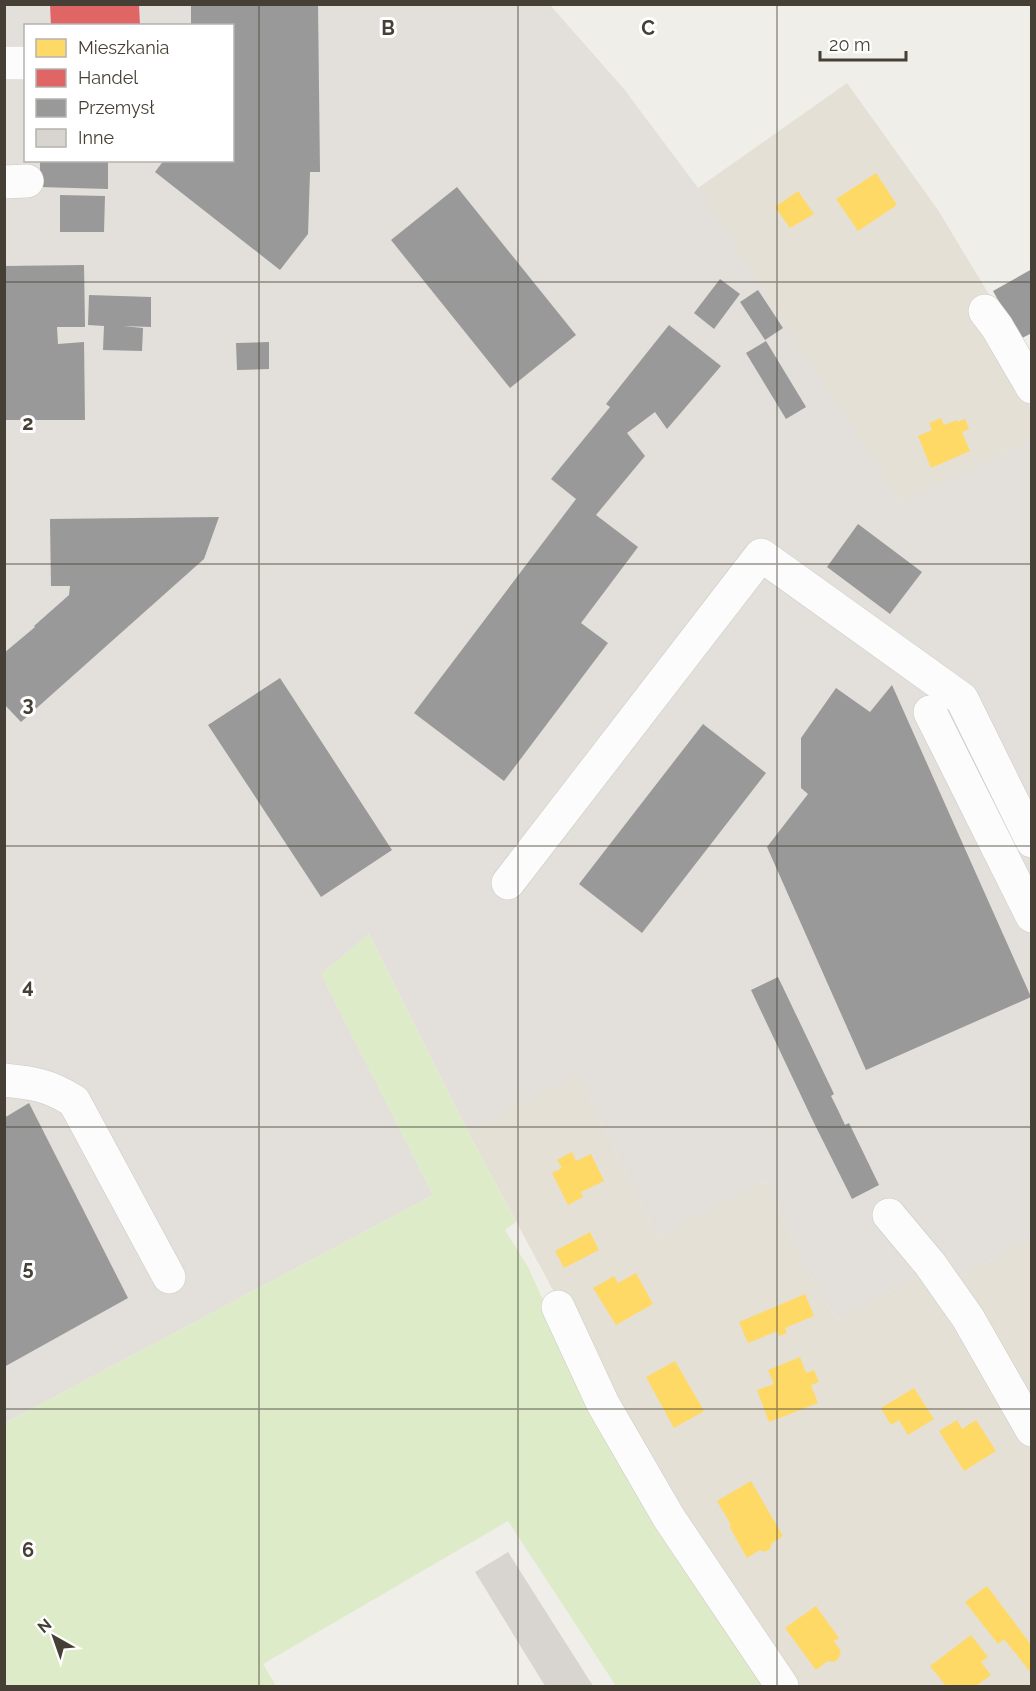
<svg xmlns="http://www.w3.org/2000/svg" width="1036" height="1691" font-family="Raleway,sans-serif">
  <style>
    .residential { fill: #e4e0d6 }
    .industrial { fill: #e3dfda; fill-rule: evenodd }
    .green { fill: #ddebc9 }
    .homes { fill: #ffd966 }
    .shops { fill: #e06666 }
    .industry { fill: #999 }
    .building { fill: #d8d5d0 }
    .lines { fill: none; stroke-linecap: round; stroke-linejoin: round }
    .minor-casing { stroke: #cccac5; stroke-width: 34 }
    .minor { stroke: #fdfcfc; stroke-width: 33 }
    .grid { fill: none; stroke: #463f35; stroke-width: 1.5; stroke-opacity: 0.55 }
    .grid-label { font-size: 20px; text-anchor: middle; font-weight: bold; fill: #463f35; stroke: #fff; stroke-width: 6; stroke-linejoin: round; paint-order: stroke }
  </style>
  <rect width="100%" height="100%" fill="#f0eee9"/>
  <path class="residential" d="M847,83L938,210L1031,364V440L901,503L698,188Z
    M578,1073L657,1237L767,1181L801,1260L837,1320L943,1263L954,1281L1031,1237V1686H788L604,1385L468,1132Z"/>
  <path class="industrial" d="M5,5H550L624,89L698,188L901,503L1031,440V1237L954,1281L943,1263L837,1320L801,1260L767,1181L657,1237L578,1073L468,1132L369,934L321,974L433,1195L5,1423ZM26,26H232V160H26Z"/>
  <path class="green" d="M369,934L468,1132L516,1222L505,1230L528,1267L605,1436L770,1686H616L508,1521L263,1664L276,1686H5V1423L433,1195L321,974Z"/>
  <path class="homes" d="M876,173L897,205L858,231L836,199Z
    M798,191L814,214L790,228L775,207Z
    M941,418L944,425L957,420L958,422L965,419L969,429L962,432L970,451L931,468L918,436L932,430L929,423Z
    M572,1152L576,1161L591,1154L604,1181L581,1192L583,1197L568,1205L552,1173L562,1168L557,1160Z
    M590,1232L599,1250L564,1268L555,1251Z
    M636,1273L653,1304L616,1325L593,1288L614,1276L618,1283Z
    M805,1294L814,1316L785,1328L787,1333L779,1336L777,1331L748,1343L739,1322Z
    M800,1357L806,1373L814,1370L819,1382L811,1385L818,1403L769,1422L757,1390L774,1384L768,1370Z
    M675,1361L704,1411L674,1428L646,1377Z
    M914,1388L934,1419L908,1435L899,1420L891,1425L881,1408Z
    M957,1420L962,1429L976,1420L996,1451L964,1471L939,1431Z
    M751,1481L783,1536L772,1543L770,1549L765,1552L760,1550L747,1558L729,1526L731,1525L717,1501Z
    M987,1586L1032,1646V1674L1004,1639L998,1644L965,1602Z
    M816,1606L839,1638L834,1641L841,1651L840,1653L839,1658L834,1662L828,1661L816,1670L785,1628Z
    M971,1635L988,1657L981,1662L991,1675L976,1686H946L930,1666Z"/>
  <path class="shops" d="M50,4H139L140,26H51Z"/>
  <path class="industry" d="M191,4H318L320,172H310L308,234L280,270L155,172L164,160H232V26H191Z
    M40,160H108V189L40,187Z
    M457,187L576,335L510,388L391,240Z
    M60,195L105,196L104,232H60Z
    M84,265L85,327H57L58,344L84,342L85,420H4V266Z
    M1032,269V333L1020,339L993,291Z
    M720,279L740,294L714,329L694,313Z
    M758,290L783,328L765,340L740,302Z
    M89,295L151,297V327L123,326L143,328L142,351L103,350L104,326L88,325Z
    M669,325L721,366L667,429L655,412L627,433L645,456L596,515L638,547L581,623L608,643L504,781L414,713L576,499L551,479L610,407L606,404Z
    M766,341L806,407L786,419L746,353Z
    M269,342V369L237,370L236,343Z
    M219,517L204,559L21,722L4,704V653L35,627L34,626L69,595L70,586H51L50,519Z
    M858,524L922,572L890,614L827,567Z
    M280,678L392,850L321,897L208,725Z
    M892,685L1031,997L866,1070L767,847L808,794L801,788V738L836,688L870,712Z
    M703,724L766,773L642,933L579,884Z
    M778,977L834,1094L831,1096L838,1110L845,1125L849,1123L879,1185L852,1199L814,1123L751,990Z
    M29,1103L128,1298L4,1367V1118Z"/>
  <path class="building" d="M508,1552L593,1686H545L475,1572Z"/>
  <g class="lines">
    <g class="minor-casing">
      <path id="minor" d="M4,63H26
        M4,182L27,181
        M985,311L997,327L1032,387
        M930,712L1032,916
        M508,883L761,555L962,699L1032,841
        M4,1080C34,1083 48,1085 74,1101L169,1277
        M889,1215L930,1264L968,1318L1032,1430
        M558,1307L603,1404L669,1518L782,1686"/>
    </g>
    <use href="#minor" class="minor"/>
  </g>
  <path class="grid" d="M259,4V1686M518,4V1686M777,4V1686M4,282H1032M4,564H1032M4,846H1032M4,1127H1032M4,1409H1032"/>
  <g class="grid-label">
    <text x="388" y="35">B</text>
    <text x="648" y="35">C</text>
    <text x="28" y="430">2</text>
    <text x="28" y="711">3</text>
    <text x="28" y="993">4</text>
    <text x="28" y="1275">5</text>
    <text x="28" y="1557">6</text>
  </g>
  <rect width="1036" height="1691" fill="none" stroke="#463f35" stroke-width="12"/>
  <rect x="24" y="24" width="210" height="138" fill="#ffffff" stroke="#b5b2ae" stroke-width="1.5"/>
  <rect x="36" y="39" width="30" height="18" fill="#ffd966" stroke="#b5b2ae" stroke-width="1.5"/>
  <text x="78" y="54" font-size="18" fill="#463f35">Mieszkania</text>
  <rect x="36" y="69" width="30" height="18" fill="#e06666" stroke="#b5b2ae" stroke-width="1.5"/>
  <text x="78" y="84" font-size="18" fill="#463f35">Handel</text>
  <rect x="36" y="99" width="30" height="18" fill="#999999" stroke="#b5b2ae" stroke-width="1.5"/>
  <text x="78" y="114" font-size="18" fill="#463f35">Przemysł</text>
  <rect x="36" y="129" width="30" height="18" fill="#d8d5d0" stroke="#b5b2ae" stroke-width="1.5"/>
  <text x="78" y="144" font-size="18" fill="#463f35">Inne</text>
  <g transform="translate(54 1637) rotate(320)" stroke="#ffffff" stroke-width="4.5" paint-order="stroke">
  <path d="M0-4.5L10 22L0 15L-10 22Z" fill="#463f35"/>
  <text y="-9" font-size="16" font-weight="bold" text-anchor="middle" fill="#463f35">N</text>
  </g>
  <path d="M820 51v9h86v-9" fill="none" stroke="#463f35" stroke-width="3"/>
  <text x="829" y="51" font-size="18" fill="#463f35" stroke="#ffffff" stroke-width="4.5" paint-order="stroke">20 m</text>
</svg>
